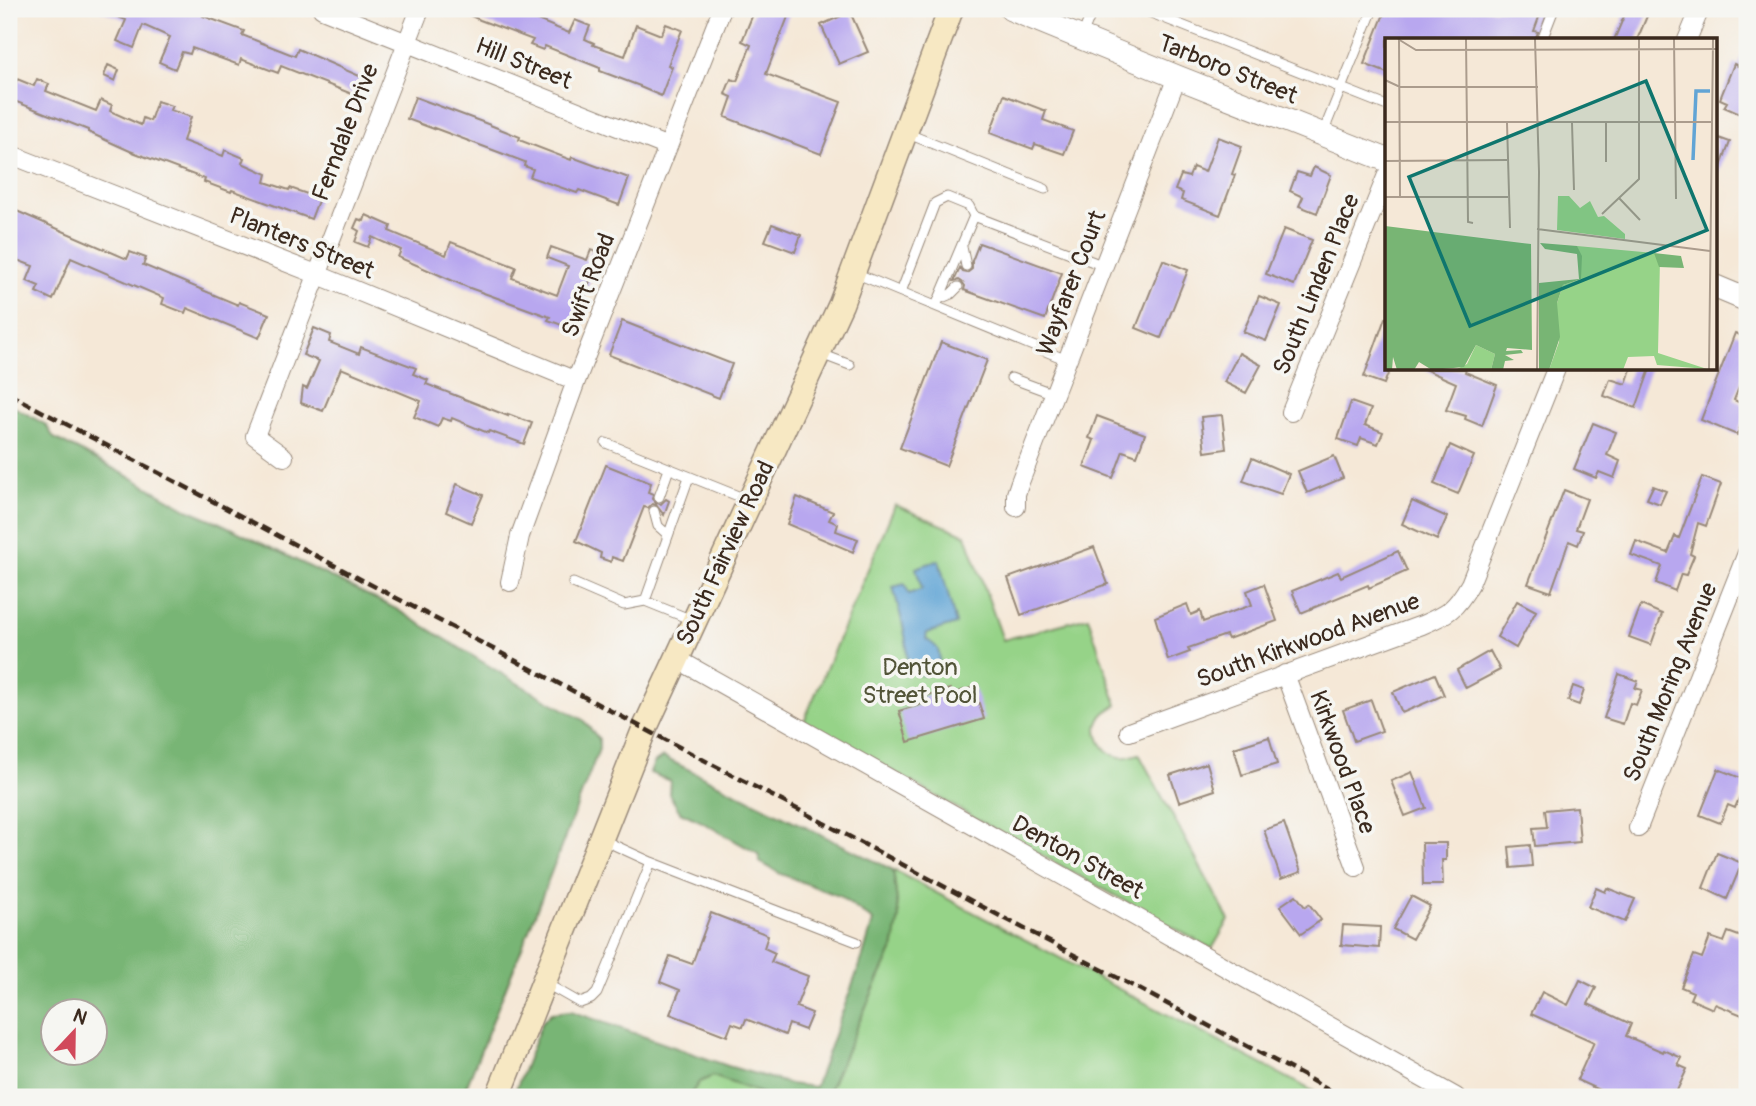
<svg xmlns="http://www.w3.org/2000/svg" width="1756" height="1106" font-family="Pangolin,sans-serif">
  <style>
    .green { fill: #96d388; stroke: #687e53; stroke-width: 2 }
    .forest { fill: #78b574; stroke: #5a7049; stroke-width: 2; fill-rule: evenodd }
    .water { fill: #61a4d5; stroke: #4e677a; stroke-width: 2 }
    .building { fill: #b8a7ef }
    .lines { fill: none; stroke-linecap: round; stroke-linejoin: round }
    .service-casing { stroke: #98897a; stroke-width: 11 }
    .minor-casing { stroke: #98897a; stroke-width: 20 }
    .tertiary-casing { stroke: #98897a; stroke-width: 25 }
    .secondary-casing { stroke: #98897a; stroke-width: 27 }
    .service { stroke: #fff; stroke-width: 9 }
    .minor { stroke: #fff; stroke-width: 18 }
    .tertiary { stroke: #fff; stroke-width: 23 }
    .secondary { stroke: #f7e8c3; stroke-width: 24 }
    .rail { stroke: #3b2a1e; stroke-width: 4.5; stroke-dasharray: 10 5; stroke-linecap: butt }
    .labels { text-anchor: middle; stroke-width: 7; stroke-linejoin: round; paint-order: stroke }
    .street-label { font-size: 24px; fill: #3b2a1e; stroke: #f6f6f2 }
    .park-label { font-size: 24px; fill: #525438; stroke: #f6f6f2 }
    .inset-river { fill: none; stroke: #61a4d5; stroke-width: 3.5 }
    .inset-road { fill: none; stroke: #ab9c8d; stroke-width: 2 }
    .view { fill: #0f766e; fill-opacity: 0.15; stroke: #0f766e; stroke-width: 3.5 }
    .inset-edge { fill: none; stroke: #3b2a1e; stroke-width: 3.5 }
  </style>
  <rect width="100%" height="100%" fill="#f6f6f2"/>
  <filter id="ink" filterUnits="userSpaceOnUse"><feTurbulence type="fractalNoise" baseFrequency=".0143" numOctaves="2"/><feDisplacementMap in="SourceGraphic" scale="14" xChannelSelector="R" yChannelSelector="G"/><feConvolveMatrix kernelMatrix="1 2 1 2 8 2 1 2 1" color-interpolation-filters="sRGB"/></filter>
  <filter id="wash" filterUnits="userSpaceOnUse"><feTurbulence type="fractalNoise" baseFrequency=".00686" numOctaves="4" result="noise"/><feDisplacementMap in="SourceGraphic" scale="28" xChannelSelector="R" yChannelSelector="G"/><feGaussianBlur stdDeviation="1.57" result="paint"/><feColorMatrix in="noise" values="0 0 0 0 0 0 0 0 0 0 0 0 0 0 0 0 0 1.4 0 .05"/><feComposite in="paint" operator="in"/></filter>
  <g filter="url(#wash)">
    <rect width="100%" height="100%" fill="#f5e8d7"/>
    <path class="green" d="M895,505L966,535L1003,640L1088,617L1117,705C1111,708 1103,712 1100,719C1092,733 1102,751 1116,756C1124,759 1132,756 1139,754L1229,920L1212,949L985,824L804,721Z
      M893,870L1324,1097H820L829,1090L872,993L893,949L899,917Z
      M713,1076L771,1097H689L699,1082Z"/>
    <path class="forest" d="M9,404L46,425L54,438L130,477L187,509L220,523L396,609L512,680L583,720L599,739V749L527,935L462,1097H9ZM52,1012H94V1054H52Z
      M663,757L893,870L899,917L893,949L872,993L829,1090L820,1097H771L713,1076L699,1082L689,1097H513L542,1022L551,1013L571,1011L728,1066L790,1084L815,1087L863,956L873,921L839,896L781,874L760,862L758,854L700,821L680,812L669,794L670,781L650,773L654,763Z"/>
    <path class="water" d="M939,560L956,624L927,633L926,639C931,643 936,645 938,650C943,663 933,679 918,674C913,672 910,667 908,662C905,655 908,648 906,641C903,623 898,605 893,587L905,584L909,594L922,589L916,568Z"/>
    <g id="blocks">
      <path class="building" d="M100,9H206L203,16L244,31L242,35L295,56L298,49L364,78L357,96L281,66L278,73L241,59L239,65L192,48L190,54L182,52L175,69L159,62L170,37L143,25L134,48L117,41L126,20L100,10Z
        M456,9H521L520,13L569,33L575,20L590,26L585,39L594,43L593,45L625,56L636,25L661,35L666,24L682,30L668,65L672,67L661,96L640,87V86L600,71V68L545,46L543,50L530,45L533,40L480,20Z
        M755,9H791L766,74L841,102L821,154L725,117L732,97L725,94L731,79L737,81L751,45L742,41Z
        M1386,9H1542L1534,31L1538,32L1535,40H1387V73L1364,64Z
        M1627,9H1650L1637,40H1614Z
        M850,12L868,52L839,64L821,25Z
        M1746,44L1747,98L1740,114L1724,107L1727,102L1720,99L1734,64L1738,66Z
        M108,65L119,70L115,81L104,76Z
        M17,79L34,86L37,79L49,84L46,91L96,111L101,100L112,105L110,111L141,125L143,118L150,121L157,101L172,106L170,110L191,117L183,141L223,156L225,150L244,158L242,163L267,174L265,182L289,190L290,188L319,198L311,219L232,190L231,192L204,182L205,179L130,151L88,132V130L9,99Z
        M1004,95L1046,111L1043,120L1073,131L1064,154L1035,144L1033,149L990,133Z
        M415,97L485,123L520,137L519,140L571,160L572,157L629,178L619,205L579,190L577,193L530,177L533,169L524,166L525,162L434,128V129L407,119Z
        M1218,137L1242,146L1232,174L1235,175L1220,215L1181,200L1183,193L1175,190L1181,175L1189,177L1193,167L1205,172Z
        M1716,137L1730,142L1717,177H1716Z
        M1314,167L1331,175L1317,213L1299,206L1303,197L1290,191L1297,172L1310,176Z
        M12,209L127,259L130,252L146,258L143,265L238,305L239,302L269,314L259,338L187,308L185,313L162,304L164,298L71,258L53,300L36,292L39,286L27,281L33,266L9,257V217Z
        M366,215L391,226L389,231L446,255L451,242L516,267L512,278L557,295L568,266L547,258L551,247L587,260L591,250L604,254L597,270L594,269L582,304L586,306L578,331L548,320L550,317L467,287L398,257L401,250L372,237L368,247L355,242L359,231L354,228L358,219L364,221Z
        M772,224L801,235L795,252L765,241Z
        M1284,229L1312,240L1294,285L1266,274Z
        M979,243L1062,273L1045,319L964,290L965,286L962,282L959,280L954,281L960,268L963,272L967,273L972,269V261Z
        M1163,260L1188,270L1161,338L1136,328Z
        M1259,296L1281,305L1266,341L1243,332Z
        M1385,318H1387V369H1390L1384,384L1364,377Z
        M622,321L732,364L719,398L609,355Z
        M314,328L331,335L329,342L359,354L361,347L416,368L413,374L428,380L426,384L508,416V414L532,423L524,444L489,431L488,433L452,418L451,421L442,418L438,427L414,417L421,401L341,368L323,411L301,403L303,387L307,389L319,361L303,355Z
        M1735,333L1747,338V367L1734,400L1747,406V410L1737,435L1701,420Z
        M941,342L987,360L946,466L900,448Z
        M1239,353L1261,365L1246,393L1224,382Z
        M1424,369H1466L1465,372L1497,385L1482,426L1465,419L1466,416L1446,410L1456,383Z
        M1631,369H1650L1636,408L1604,396L1610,379L1626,384Z
        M1351,402L1371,409L1365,425L1383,432L1378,444L1361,438L1358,446L1338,439Z
        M1222,415L1226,449L1205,452L1201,417Z
        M1097,416L1145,434L1137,456L1123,451L1113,478L1084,467L1094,440L1089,438Z
        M1593,423L1616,432L1607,455L1620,461L1614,478L1599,472L1596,478L1574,469Z
        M1450,445L1474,456L1458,494L1434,484Z
        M1334,456L1343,478L1307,493L1298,471Z
        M1252,458L1289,474L1281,494L1243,481Z
        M606,465L651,483L648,492L653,494L652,499L656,503L661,504L666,499L669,501L664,515L656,505L652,504L648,508L644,507L623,561L612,557L611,562L600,558L601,553L576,541Z
        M1702,477L1721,484L1706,526L1698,523L1690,554L1694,556L1686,575L1681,574L1675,591L1656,583L1662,566L1631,555L1636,541L1668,553L1675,536L1679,538Z
        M457,484L483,495L471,523L446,512Z
        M1653,486L1666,491L1660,504L1647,499Z
        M1564,490L1587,499L1576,529L1583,531L1578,545L1569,541L1551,592L1528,584Z
        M797,497L833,512L829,520L838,524L836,531L858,539L853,552L787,524Z
        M1412,501L1447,517L1437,540L1402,524Z
        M1094,547L1108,584L1021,615L1008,578Z
        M1398,551L1407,571L1369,588L1368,585L1301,613L1292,591L1338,572L1341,577Z
        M1264,584L1277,621L1228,639L1226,635L1188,648L1190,652L1168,660L1155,617L1187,604L1191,615L1200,611L1203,622L1252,605L1247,591Z
        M1517,601L1536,611L1516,648L1497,637Z
        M1641,605L1662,614L1651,645L1629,637Z
        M1490,651L1500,670L1466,688L1457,670Z
        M1435,674L1444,695L1402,713L1393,692Z
        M1619,674L1638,681L1635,688L1642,690L1636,705L1630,703L1623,724L1604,718Z
        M1573,686L1584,690L1579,705L1568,701Z
        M974,687L984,719L908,742L899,711L922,704L920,697L950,689L951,694Z
        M1371,700L1382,731L1354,741L1343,710Z
        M1269,737L1277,764L1242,775L1234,748Z
        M1207,763L1215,790L1179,802L1170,775Z
        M1718,769L1746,780L1735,808L1728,805L1720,823L1700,815Z
        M1412,772L1426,808L1405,816L1391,781Z
        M1577,807L1580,842L1535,846L1533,828L1547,827L1545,810Z
        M1284,823L1301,872L1281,879L1264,830Z
        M1422,843H1446V860H1442L1443,885H1423Z
        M1530,845L1532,866L1511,868L1509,847Z
        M1717,853L1742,863L1727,899L1703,888Z
        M1596,888L1605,892L1607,888L1635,899L1625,922L1588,907Z
        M1296,895L1305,907L1309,904L1321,920L1301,934L1280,906Z
        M1411,896L1430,906L1412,939L1393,929Z
        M711,913L768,935L764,948L775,953L771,962L808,976L796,1007L812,1013L805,1030L789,1024L785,1035L746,1019L743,1027L732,1023L727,1036L670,1014L680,990L660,982L670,956L692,964Z
        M1343,925L1380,927L1379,948L1341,945Z
        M1728,932L1747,939V1017L1715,1004L1713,1009L1690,999L1693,992L1681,987L1694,955L1702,958L1710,937L1724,942Z
        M1580,980L1596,988L1588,1004L1631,1024L1626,1036L1663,1052L1664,1050L1682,1058L1678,1065L1687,1069L1674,1097H1596L1599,1090L1577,1080L1594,1042L1531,1014L1542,992L1568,1005Z"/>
    </g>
  </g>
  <g filter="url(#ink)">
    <use href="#blocks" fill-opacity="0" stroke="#98897a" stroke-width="2"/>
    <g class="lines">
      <g class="service-casing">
        <path id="service" d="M1141,9L1387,106
          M1082,36L1093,9
          M1542,40L1554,9
          M906,133L1045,189
          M1323,133L1373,9
          M962,247L966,266
          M855,273L901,292
          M939,299L951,294L958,287
          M936,306L974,216
          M821,354L850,365
          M1067,360L901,292L935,203L947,197L969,206L974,216L1104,266
          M1011,378L1054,394
          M606,443L748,500
          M659,497L669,469
          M654,511L658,526L668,535
          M573,583L624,605L645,601L692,620
          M645,601L689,477
          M651,862L857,942
          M545,983L580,1003L591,999L597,993L651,862L603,840"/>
      </g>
      <g class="minor-casing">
        <path id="minor" d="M322,9L668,147
          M1687,40L1700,9
          M9,154L316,274L576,381
          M1291,412L1387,175
          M284,457L255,436L420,9
          M1016,507V494L1020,482L1177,77
          M510,582L520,536L576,381L722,9
          M677,659L1456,1097
          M1285,674L1356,867
          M1129,732L1422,625C1448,614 1456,609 1470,584L1556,369
          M1638,828L1747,553"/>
      </g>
      <g class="tertiary-casing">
        <path id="tertiary" d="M1011,9L1177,77L1387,160
          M1716,287L1747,300"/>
      </g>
      <g class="secondary-casing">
        <path id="secondary" d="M498,1097L644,730L841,304L951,9"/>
      </g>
      <use href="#service" class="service"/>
      <use href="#minor" class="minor"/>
      <use href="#tertiary" class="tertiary"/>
      <use href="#secondary" class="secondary"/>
      <path class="rail" d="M9,394L1304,1076L1340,1097"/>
    </g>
  </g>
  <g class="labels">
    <g class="street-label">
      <text transform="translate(524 63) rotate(22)" y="8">Hill Street</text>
      <text transform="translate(1228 69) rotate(22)" y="8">Tarboro Street</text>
      <text transform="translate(345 132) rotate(-69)" y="8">Ferndale Drive</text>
      <text transform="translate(302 243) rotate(22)" y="8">Planters Street</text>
      <text transform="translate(1071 283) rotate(-69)" y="8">Wayfarer Court</text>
      <text transform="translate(1316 284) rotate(-68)" y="8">South Linden Place</text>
      <text transform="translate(588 285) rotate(-69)" y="8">Swift Road</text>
      <text transform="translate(725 553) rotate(-65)" y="8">South Fairview Road</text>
      <text transform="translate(1308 640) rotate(-20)" y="8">South Kirkwood Avenue</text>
      <text transform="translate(1670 682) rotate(-68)" y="8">South Moring Avenue</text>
      <text transform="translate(1343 762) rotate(70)" y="8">Kirkwood Place</text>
      <text transform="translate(1078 857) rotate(29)" y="8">Denton Street</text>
    </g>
    <g class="park-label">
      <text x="920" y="675">Denton<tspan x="920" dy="28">Street Pool</tspan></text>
    </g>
  </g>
  <g transform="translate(1385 38)">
    <rect width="332" height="332" fill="#f5e8d7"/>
    <path d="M173,158H184L195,170L205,163L213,179L219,178L240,196V201L172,192ZM192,208L269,215L275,222L273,315L322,331L272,327L269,318L243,319L238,332H164L174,304L171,268L178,247L196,241ZM91,307L110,316L106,332H70L82,326Z" fill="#96d388"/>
    <path d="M0,188L146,206L147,312L122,310L121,313L136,312L138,315L120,317L129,322L120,323L118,332H106L110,316L91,307L79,329L47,332L34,324L29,332H12L8,319L7,332H0ZM155,205L192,208L197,218L196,241L178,247L172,265L175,299L164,332H154V245L194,241L192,216L160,211ZM269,215L296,218L299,230L274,229Z" fill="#78b574"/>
    <path class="inset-river" d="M308,122L311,53H325"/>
    <path class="inset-road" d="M13,1L31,12L333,11M81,1L83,184L88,185M150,1L154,134L152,332M289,1L291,161M14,2L15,159M0,42L15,49H153M0,84H328M122,85L125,190M187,85L189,152M0,123L122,122M221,124V85M0,159H123M234,160L255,182M217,176L254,141V1M152,191L325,213M324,332L328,1"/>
    <path class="view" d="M261,43L322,192L85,288L24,139Z"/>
    <rect width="332" height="332" class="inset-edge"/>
  </g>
  <rect width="1756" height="1106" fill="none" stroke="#f6f6f2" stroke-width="35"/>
  <g transform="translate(74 1032) rotate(22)"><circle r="33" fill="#f6f6f2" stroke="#aba49d" stroke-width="2"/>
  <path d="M0-5L12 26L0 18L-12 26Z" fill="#d1495b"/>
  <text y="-10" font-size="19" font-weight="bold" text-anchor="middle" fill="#3b2a1e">N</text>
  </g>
</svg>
